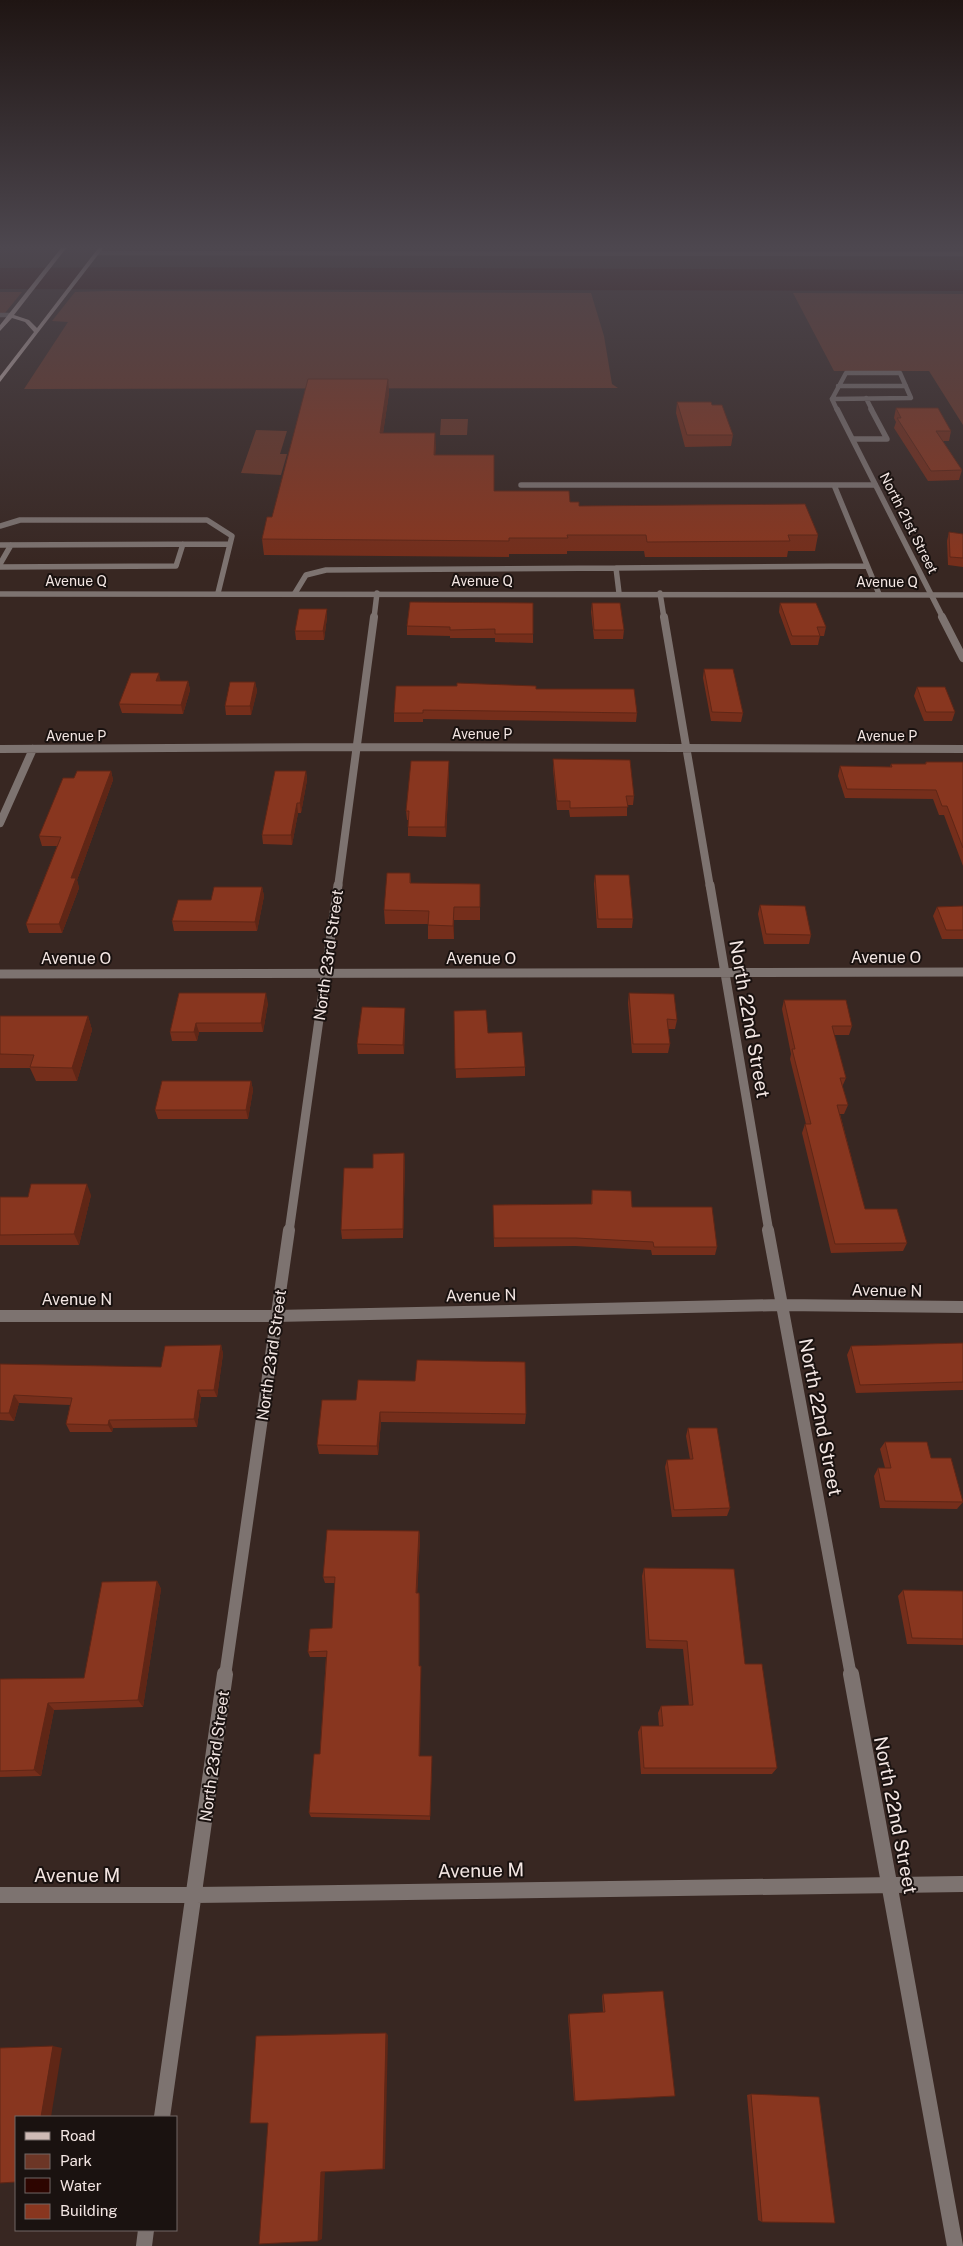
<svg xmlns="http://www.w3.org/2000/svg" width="963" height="2246" font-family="'Public Sans',sans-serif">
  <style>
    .green { fill: #6c3626 }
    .water { fill: #2d0500 }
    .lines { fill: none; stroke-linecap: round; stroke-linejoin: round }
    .service-far1 { stroke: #7d7370; stroke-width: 4.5 }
    .service { stroke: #7d7370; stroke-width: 5.5 }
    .minor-far5 { stroke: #7d7370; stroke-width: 4.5 }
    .minor-far4 { stroke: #7d7370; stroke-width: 5.5 }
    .minor-far3 { stroke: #7d7370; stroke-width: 8 }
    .minor-far2 { stroke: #7d7370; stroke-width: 9 }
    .minor-far1 { stroke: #7d7370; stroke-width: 12 }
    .minor { stroke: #7d7370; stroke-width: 16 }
    .tertiary { stroke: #7d7370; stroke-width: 5.5 }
    .primary { fill: #cebab5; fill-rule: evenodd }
    .wall { fill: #752e1b }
    .shaded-wall { fill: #5f2616 }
    .building { fill: #88361f; stroke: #5f2616 }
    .labels { text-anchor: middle; stroke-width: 4; stroke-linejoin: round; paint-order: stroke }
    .far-street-label { font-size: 14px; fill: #f3e6e3; stroke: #1a1210 }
    .street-label { font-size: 16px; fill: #f3e6e3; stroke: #1a1210 }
    .near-street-label { font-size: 19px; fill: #f3e6e3; stroke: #1a1210 }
  </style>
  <rect width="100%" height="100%" fill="#382722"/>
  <path class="green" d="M109,291L591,293L604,336L612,384L618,388L24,389L68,322L52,321L75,292Z
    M0,292H22L5,313H0Z
    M793,293L963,294V425L929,371H834Z
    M441,419H468L467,435H440Z
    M256,430L287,431L280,454H287L281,475L241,473Z"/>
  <path class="water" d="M143,267L963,270V291L0,289V268Z"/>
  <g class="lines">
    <path class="service-far1" d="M846,373H900L911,398L832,399Z
      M838,386H906
      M866,398L872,410"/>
    <path class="service" d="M853,439H887L871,409
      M521,485H875
      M834,485L879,594
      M0,526L20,520H207L232,536L218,593
      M0,545L230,544
      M0,564L11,545
      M0,567L176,566L183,544
      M616,568L867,566
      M295,593L306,575L326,570L616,568L619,593"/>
    <path class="minor-far5" d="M98,253L963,254
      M0,315H10
      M832,399L837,410"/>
    <path class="minor-far4" d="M837,409L943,618
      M660,593L664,618
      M374,618L377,593"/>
    <path class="minor-far3" d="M664,617L710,887
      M942,617L963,658
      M0,749L356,747L963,749
      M0,823L33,749
      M338,887L374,617"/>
    <path class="minor-far2" d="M710,885L769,1232
      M0,974L963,972
      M289,1232L338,885"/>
    <path class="minor-far1" d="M768,1230L851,1676
      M0,1316H276L781,1305L963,1307
      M225,1676L289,1230"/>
    <path class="minor" d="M851,1674L955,2246
      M0,1895H195L963,1884
      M162,2117L225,1674
      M144,2246L146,2230"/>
    <path class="tertiary" d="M0,594L963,595"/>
    <path class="primary" d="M62,247H67L14,315L29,320L37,328L99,247H104L0,382V376L34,332L25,322L12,318L0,331V325Z"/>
  </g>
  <path class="wall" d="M388,379L389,393L383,433H435V455L494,491L570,502L579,506L818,535L815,551H788L787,557H645L644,551H567V554H509V557L264,555L262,539L272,517Z
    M677,402L712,405L733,435L731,446L685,447L676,413Z
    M896,408L951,431L949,441H943L962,470L959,480L928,481L894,428L896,422L894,418Z
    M949,532L963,534V567L948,565L947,541Z
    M410,602L533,634V643L495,642V638H450V636L407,635V626Z
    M592,603L624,630L623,639H594L591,612Z
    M780,603L826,627L824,636H820L818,645H791L779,612Z
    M327,609V617L324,640H296L295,631Z
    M704,669L743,713L741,722L711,721L703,678Z
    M161,681H188L190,690L183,714L122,713L119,704Z
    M255,682L257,691L251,715H226L225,706Z
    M917,687L955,712L952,721H924L914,696Z
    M536,689L637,713L636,722L423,719V722H394V713Z
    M553,759L634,796L633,805H627V816L570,817L569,810H557L553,769Z
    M926,762H963V866L944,815H939L933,799L845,798L838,776L840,766L890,767L891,764H925Z
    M111,771L113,780L77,880L79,888L62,933H29L26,924L57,846H42L39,836L74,778Z
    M306,771L307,780L301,813H298L292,845L263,844L262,835Z
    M449,771L446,837L408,836V820H407L406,811Z
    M410,873L411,883L480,884V920H454V939H428V924H385L384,910Z
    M595,875L633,919L632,928H597L594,884Z
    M262,887L264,896L257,931H174L172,921L211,900Z
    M760,905L811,935L809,944H764L758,914Z
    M963,906V939H942L933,916L937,907Z
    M179,993L268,1003L263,1032H199L197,1041H172L170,1032Z
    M629,993L677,1020L675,1029H668L670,1044L668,1053H632L628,1003Z
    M784,1000L852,1026L849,1035H834L846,1078L842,1087L848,1105L844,1114H840L865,1209L907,1243L903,1251L831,1253L802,1133L805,1124H806L790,1059L791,1054L782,1009Z
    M454,1011L488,1033L525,1067V1076L456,1078Z
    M0,1016H88L92,1030L77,1081H36L30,1068H0Z
    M405,1017L404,1054H358L357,1044Z
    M251,1081L253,1090L248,1119H158L155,1110Z
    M404,1153L405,1162L403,1238L342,1239L341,1230L373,1168Z
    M592,1190L632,1207L717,1247L715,1255H652L651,1250L575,1246L494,1247L493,1205L591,1204Z
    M91,1195L79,1245H0V1197H28Z
    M963,1343V1390L856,1393L847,1355L851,1346Z
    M221,1345L223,1354L217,1397H201L197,1427L113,1428L112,1432H70L66,1424L70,1405L19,1403L14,1421L0,1420V1364L161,1367Z
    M322,1400L526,1414L525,1424L381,1422L378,1455L319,1454L317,1445Z
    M688,1428L730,1508L727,1516L672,1517L665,1467L667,1460L690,1459L686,1436Z
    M885,1442L931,1458L963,1502L957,1509L880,1508L874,1476L878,1468H885L880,1449Z
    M419,1531L420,1538L417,1593H419L420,1599L419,1666L421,1672L420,1756L432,1761L430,1820L311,1817L309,1813L320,1754L326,1657H310L308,1652L332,1628L335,1583H325L323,1577Z
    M644,1568L745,1664L777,1768L772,1774H641L638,1732L641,1726H659L658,1713L661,1706H689L683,1649L646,1648L642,1576Z
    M157,1581L161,1589L143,1707L54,1710L41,1776L0,1777V1679L84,1678Z
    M903,1590L963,1591V1645L907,1644L898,1596Z
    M603,1994L675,2096L574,2101L568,2016L569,2014L603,2012L602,1996Z
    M751,2094L762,2222L758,2220L747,2095Z"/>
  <path class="shaded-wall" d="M388,379L389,393L381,447L380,433Z
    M435,433L436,448L434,470V455Z
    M327,609V617L324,640L323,631Z
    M159,673L161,682L156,681Z
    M188,681L190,690L183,714L181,705Z
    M255,682L257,691L251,715L250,706Z
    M449,761V771L446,837L445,827Z
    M111,771L113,780L77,880L79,888L62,933L59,924L71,878Z
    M306,771L307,780L301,813L300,803Z
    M297,803L298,813L292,845L291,835Z
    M262,887L264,896L257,931L255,922Z
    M454,907V939L453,926Z
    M266,993L268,1003L263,1032L261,1023Z
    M405,1008V1017L404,1054L403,1045Z
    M88,1016L92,1030L77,1081L72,1068Z
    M196,1023L199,1032L197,1041L194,1032Z
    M251,1081L253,1090L248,1119L246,1110Z
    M404,1153L405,1162L403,1238V1229Z
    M87,1184L91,1195L79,1245L74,1234Z
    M221,1345L223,1354L217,1397L214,1390Z
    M198,1390L201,1397L197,1427L194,1419Z
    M14,1395L19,1403L14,1421L9,1413Z
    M380,1412L381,1422L378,1455L377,1446Z
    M109,1420L113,1428L112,1432L108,1425Z
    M419,1531L420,1538L417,1599L416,1593Z
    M157,1581L161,1589L143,1707L138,1700Z
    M419,1593L420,1599L419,1672Z
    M421,1666V1672L420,1761L419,1756Z
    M48,1703L54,1710L41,1776L34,1770Z
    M386,2033L388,2035L385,2169H383Z
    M53,2046L62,2048L51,2117H41Z
    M325,2171L322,2239L318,2241L321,2172Z"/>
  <path class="building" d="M308,379H388L380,433H435L434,455H494V491H569L570,502H579V506L805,504L818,535H788L790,541L647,542L646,535H567L568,538H509V541L262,539L267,517H272Z
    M677,402H711L712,405H722L733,435H687Z
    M896,408H938L951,431H936L962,470L931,471L897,418H901Z
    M949,532L963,534V558L950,557Z
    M410,602L533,603V634H495V629L450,630V627L407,626Z
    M592,603H620L624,630H594Z
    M780,603H816L826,627H817L820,636H792Z
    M299,609H327L323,631H295Z
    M704,669H733L743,713L712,712Z
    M131,673H159L156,681H188L181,705L119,704Z
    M230,682H255L250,706H225Z
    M457,683L536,686V689H634L637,713L423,710V713H394L396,686H457Z
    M917,687H945L955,712H926Z
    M553,759L630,760L634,796H626L628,807L570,808V801H557Z
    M411,761H449L445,827H408L409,811H406Z
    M926,762H963V848L947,806H942L936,790L847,789L840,766L892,767L891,764H926Z
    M77,771H111L71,878H76L59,924H26L61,837L39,836L63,778H74Z
    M275,771H306L300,803H297L291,835H262Z
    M387,873H410V883L480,884V907H454L453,926L428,925L429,911L384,910Z
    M595,875H629L633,919H598Z
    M214,887H262L255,922L172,921L178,900H211Z
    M760,905L805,906L811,935L766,934Z
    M963,906V930H946L937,907Z
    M179,993H266L261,1023H196L194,1032H170Z
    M629,993L674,994L677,1020L667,1019L670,1044H633Z
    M784,1000H846L852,1026H832L846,1078H840L848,1105H837L865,1209H897L907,1243L835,1244L805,1124H811L792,1049H795Z
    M362,1007L405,1008L403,1045L357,1044Z
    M486,1010L488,1033L522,1032L525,1067L455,1069L454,1011Z
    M0,1016H88L72,1068L30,1067L34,1055L0,1054Z
    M162,1081H251L246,1110H155Z
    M404,1153L403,1229L341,1230L344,1168H373V1154Z
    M31,1184H87L74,1234L0,1235V1197H28Z
    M592,1190L631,1191L632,1207H712L717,1247H654L653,1242L576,1238H494L493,1205L592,1204Z
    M963,1343V1382L860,1385L851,1346Z
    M221,1345L214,1390H198L194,1419L109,1420L108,1425L66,1424L72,1398L14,1395L9,1413H0V1364L161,1367L165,1346Z
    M417,1360L525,1362L526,1414L380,1412L377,1446L317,1445L322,1400H356L358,1380L415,1381Z
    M688,1428H717L730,1508L674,1510L667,1460L693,1459Z
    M885,1442H927L931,1458H951L963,1502L885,1501L878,1468H891Z
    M327,1530L419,1531L416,1593H419V1666H421L419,1756H432L430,1816L309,1813L314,1754H320L327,1651L308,1652L310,1629L332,1628L335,1577H323Z
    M644,1568L734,1569L745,1664H762L777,1768H644L641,1726H663L661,1706L693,1705L687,1641L649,1640Z
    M157,1581L138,1700L48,1703L34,1770L0,1771V1679L84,1678L102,1582Z
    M903,1590L963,1591V1639L912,1638Z
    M663,1991L675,2096L575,2101L569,2014L605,2012L603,1994Z
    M386,2033L383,2169L321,2172L318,2241L259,2244L268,2123H250L256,2036Z
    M53,2046L41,2117H16V2182L0,2183V2048Z
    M751,2094L819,2097L835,2223L762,2222Z"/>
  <linearGradient id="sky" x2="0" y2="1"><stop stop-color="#1f1513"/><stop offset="0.44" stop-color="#4d474f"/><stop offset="1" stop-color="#4d474f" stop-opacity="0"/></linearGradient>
  <rect width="963" height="562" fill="url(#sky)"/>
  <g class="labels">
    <g class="far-street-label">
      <text transform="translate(909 523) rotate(63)" y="5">North 21st Street</text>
      <text x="76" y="586">Avenue Q</text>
      <text x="482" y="586">Avenue Q</text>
      <text x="887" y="587">Avenue Q</text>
      <text x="482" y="739">Avenue P</text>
      <text x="76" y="741">Avenue P</text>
      <text x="887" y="741">Avenue P</text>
    </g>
    <g class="street-label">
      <text transform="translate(328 955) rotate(-82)" y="6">North 23rd Street</text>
      <text x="886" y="963">Avenue O</text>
      <text x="76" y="964">Avenue O</text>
      <text x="481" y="964">Avenue O</text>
      <text transform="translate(887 1290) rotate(1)" y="6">Avenue N</text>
      <text transform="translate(481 1295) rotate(-1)" y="6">Avenue N</text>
      <text x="77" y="1305">Avenue N</text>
      <text transform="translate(271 1355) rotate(-82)" y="6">North 23rd Street</text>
      <text transform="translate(214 1756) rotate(-82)" y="6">North 23rd Street</text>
    </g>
    <g class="near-street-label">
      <text transform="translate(750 1019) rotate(80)" y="7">North 22nd Street</text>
      <text transform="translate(821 1417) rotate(79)" y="7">North 22nd Street</text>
      <text transform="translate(896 1815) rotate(79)" y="7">North 22nd Street</text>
      <text transform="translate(481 1870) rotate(-1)" y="7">Avenue M</text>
      <text x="77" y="1882">Avenue M</text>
    </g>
  </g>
  <rect x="15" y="2116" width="162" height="115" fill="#1a1210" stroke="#716764"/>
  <rect x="25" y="2132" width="25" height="8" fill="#cebab5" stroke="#716764"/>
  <text x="60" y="2141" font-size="15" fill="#f3e6e3">Road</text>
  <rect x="25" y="2154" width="25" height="15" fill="#6c3626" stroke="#716764"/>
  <text x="60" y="2166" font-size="15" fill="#f3e6e3">Park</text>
  <rect x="25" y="2178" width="25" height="15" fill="#2d0500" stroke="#716764"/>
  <text x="60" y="2191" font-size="15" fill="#f3e6e3">Water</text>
  <rect x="25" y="2204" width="25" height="15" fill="#88361f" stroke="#716764"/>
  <text x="60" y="2216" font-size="15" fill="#f3e6e3">Building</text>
</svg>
